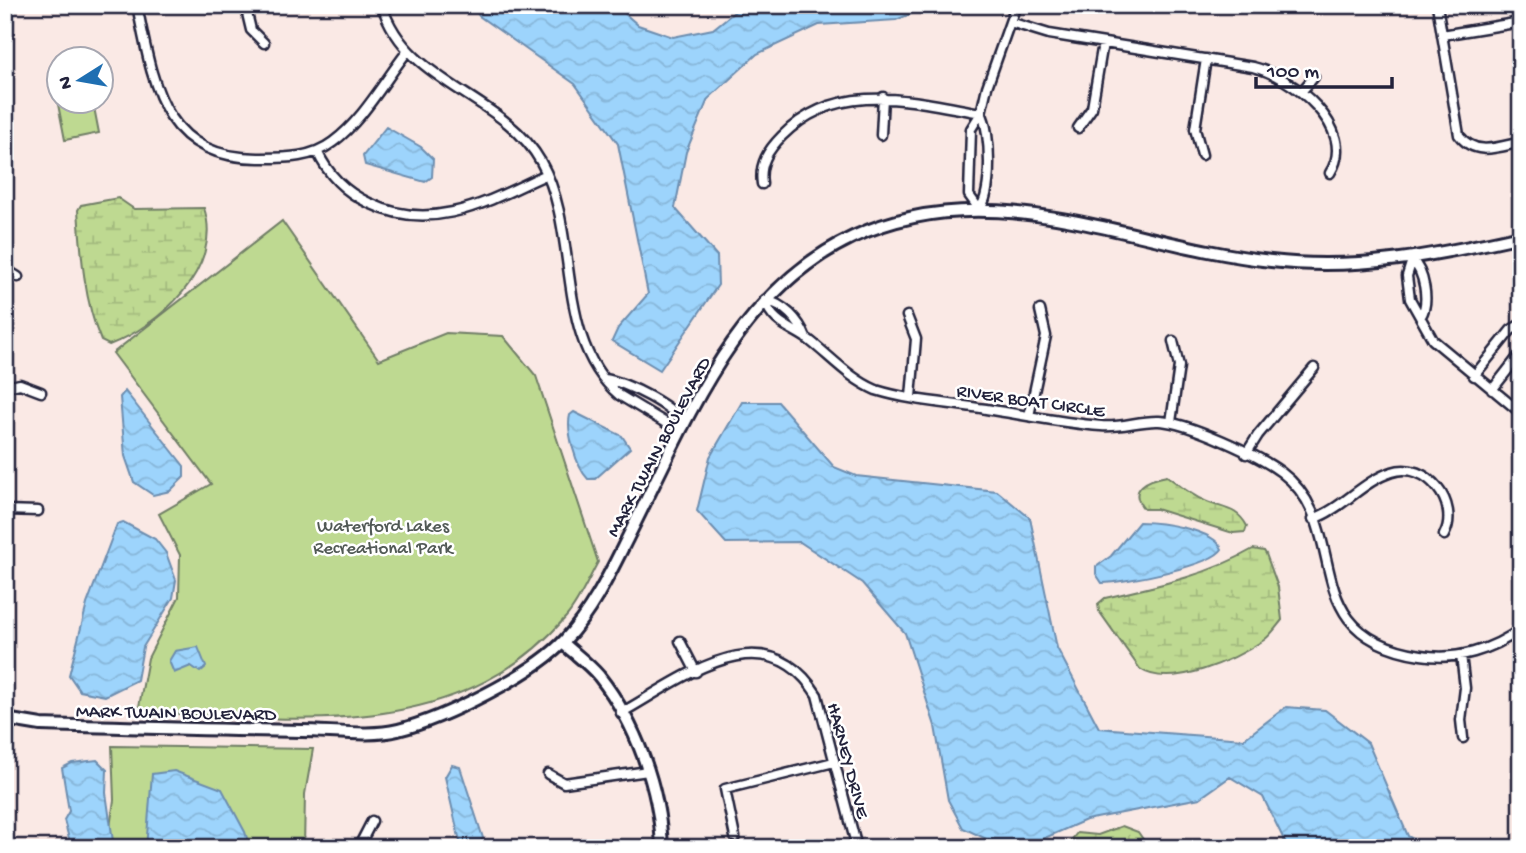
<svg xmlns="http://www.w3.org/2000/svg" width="1526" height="853" font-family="'Gochi Hand',sans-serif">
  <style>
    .green { fill: #bed991; stroke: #707e66; stroke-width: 2 }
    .wetland { fill: url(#wetland-marsh); stroke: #707e66; stroke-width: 2 }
    .water { fill: url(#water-waves); stroke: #6c8daf; stroke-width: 2 }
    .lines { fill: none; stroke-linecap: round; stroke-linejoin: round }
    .street-casing { stroke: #22223b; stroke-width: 13 }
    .secondary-casing { stroke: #22223b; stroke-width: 16 }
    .street { stroke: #fff; stroke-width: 8 }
    .secondary { stroke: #fff; stroke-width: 10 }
    .labels { text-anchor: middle; stroke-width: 5; stroke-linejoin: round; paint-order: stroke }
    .street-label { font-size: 19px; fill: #22223b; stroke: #fff }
    .park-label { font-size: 19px; fill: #515955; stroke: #fff }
  </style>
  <defs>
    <pattern id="wetland-marsh" width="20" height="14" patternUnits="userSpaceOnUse" patternTransform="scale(1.75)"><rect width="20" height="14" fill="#bed991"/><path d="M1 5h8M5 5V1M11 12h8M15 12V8" fill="none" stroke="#a3ba7e"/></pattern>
    <pattern id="water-waves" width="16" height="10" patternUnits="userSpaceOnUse" patternTransform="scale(1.75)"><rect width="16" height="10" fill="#9dd4fc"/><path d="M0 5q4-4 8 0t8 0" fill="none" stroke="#87b6d9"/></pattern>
  </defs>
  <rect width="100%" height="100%" fill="#fae9e5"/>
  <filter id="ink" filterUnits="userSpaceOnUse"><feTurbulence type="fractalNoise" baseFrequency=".0143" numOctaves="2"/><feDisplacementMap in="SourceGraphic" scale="14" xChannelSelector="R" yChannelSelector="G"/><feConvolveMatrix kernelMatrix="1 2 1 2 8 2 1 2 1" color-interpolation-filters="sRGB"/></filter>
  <g filter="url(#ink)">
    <path class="green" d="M56,94H59L60,102H93L99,133L65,140Z
      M282,221L379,360L446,333L503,336L536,376L598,562C588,580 579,602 566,617C455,746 289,718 138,712L148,658L179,597L180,555L159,514L211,484L113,353Z
      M112,746L313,749L305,794L304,848H107L114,800Z"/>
    <path class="wetland" d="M118,198L134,209L204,208C224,268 159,326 109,345L101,341C84,301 81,253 78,210L81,205Z
      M1167,476C1179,485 1191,495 1205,501C1223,509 1237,507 1247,526L1245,532L1233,533L1156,509H1144C1126,488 1149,479 1167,476Z
      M1253,549L1264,551L1266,554L1278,587L1282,620C1277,626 1271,635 1264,640C1236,659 1171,690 1140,669L1099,611L1098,604L1105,598C1157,586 1206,576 1253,549Z
      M1122,826L1138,832L1149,848H1065L1077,833L1098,835Z"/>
    <path class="water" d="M473,5H615L638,25L673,37L713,29L743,5H932L896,20L819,25L757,54L708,99L686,152L675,208L717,256L718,285L660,370L612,341L618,328L648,294L618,144L575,84L479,16Z
      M386,127L421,147L433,159L432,177L425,182L365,165L363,156Z
      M125,391L184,466V477L170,491L153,495L134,482L125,456L120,397Z
      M742,402H778L834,467L856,476L997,491L1030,518L1057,648L1099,728L1244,739L1286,707L1325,710L1368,743L1408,836L1429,848H1288L1263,797L1230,777L1200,798L1086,820L1038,841L997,844L963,828L948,800L935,726L905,633L862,583L800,542L726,543L697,511L710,457Z
      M574,412L622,436L630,448L595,479H588C576,467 566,431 570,415Z
      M123,522L155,539L166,553L176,580L173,598L143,647L137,680L105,696L80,691L69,675L87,604L117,524Z
      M1139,522C1159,522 1214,529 1222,549C1212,566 1123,583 1102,583L1096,574V567L1111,556Z
      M198,647L206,667L200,672L191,666L174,673L169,661L175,651Z
      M97,760L107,770L106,793L114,848L71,846L64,820L69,811L62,768L72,763Z
      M452,765L460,767L483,838L477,846H461L445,777Z
      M174,771L222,789L245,832L250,848H146L152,774Z"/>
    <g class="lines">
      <g class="street-casing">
        <path id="street" d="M137,5C153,84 162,160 262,158C287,158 312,158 333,142C363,120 384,81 407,52
          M245,5L251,30L264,43
          M382,5C406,85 503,94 541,162C581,233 553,338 619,395L669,425L684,426C679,408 624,381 605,379
          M1437,5L1459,135C1475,157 1498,147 1521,142
          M1010,22L1049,34L1253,67C1291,76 1359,128 1330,173
          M1442,35L1521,22
          M1302,91L1314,77
          M981,113C991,129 993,196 979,209L969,195L971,129L981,113L987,87L1016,5
          M1078,128L1092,108L1103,43
          M881,135L883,97
          M317,151C328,175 345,192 369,203C433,234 489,201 547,174
          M1202,155L1195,129L1206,59
          M762,184C759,164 768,150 782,136C838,79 912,101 981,113
          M5,269L18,277
          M765,300C772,324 791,327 809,340C832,358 849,378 876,390C911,401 950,403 986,409C1024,415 1063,423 1101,426C1121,428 1140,420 1159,421C1187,422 1258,455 1281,472C1356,528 1291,635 1421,655C1457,661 1492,650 1521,629
          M765,300C784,304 799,320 806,338
          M907,316L916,339L911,397
          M1421,316C1430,302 1424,271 1412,260L1407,276L1410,299L1433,340L1521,413
          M1474,376L1511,330L1521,324
          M5,387L20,384L41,392
          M1492,390L1521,353
          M1029,416L1046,336L1040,310
          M1171,422L1179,366L1173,341
          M1246,454L1258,435L1314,368
          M5,510L38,511
          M1313,519C1342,509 1363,481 1392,472C1426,460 1461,504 1444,535
          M680,641L696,672
          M1461,655L1465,688L1461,720L1463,738
          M621,713C682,679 765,611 817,695L857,848
          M548,774L564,783L648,771
          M735,837L725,789L834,762
          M358,848L372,821"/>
      </g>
      <g class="secondary-casing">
        <path id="secondary" d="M563,643C575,654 589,664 599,676C636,723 660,789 662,848
          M5,719L41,725C128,727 215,730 302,731C330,731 372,737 398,730C443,719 534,674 565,640C593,610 610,573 628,537C685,425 733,293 853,237C992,172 1131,246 1271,261C1357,271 1437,255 1521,236"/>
      </g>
      <use href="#street" class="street"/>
      <use href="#secondary" class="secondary"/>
    </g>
  </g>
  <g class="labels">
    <g class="street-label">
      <text transform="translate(1031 399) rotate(8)" y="7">RIVER BOAT CIRCLE</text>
      <text transform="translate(657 446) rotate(-62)" y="7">MARK TWAIN BOULEVARD</text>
      <text transform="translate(176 711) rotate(1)" y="7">MARK TWAIN BOULEVARD</text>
      <text transform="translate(850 760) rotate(75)" y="7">HARNEY DRIVE</text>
    </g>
    <g class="park-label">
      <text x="383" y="531">Waterford Lakes<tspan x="383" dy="22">Recreational Park</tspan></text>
    </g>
  </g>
  <rect width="1526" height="853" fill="none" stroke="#fff" stroke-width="28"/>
  <rect x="14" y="14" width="1498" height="825" fill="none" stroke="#22223b" stroke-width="2.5" filter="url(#ink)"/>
  <g transform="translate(80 80) rotate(259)"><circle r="33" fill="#ffffff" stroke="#a7a7b1" stroke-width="2"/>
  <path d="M0-5L12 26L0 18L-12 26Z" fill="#1f6fb2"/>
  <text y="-10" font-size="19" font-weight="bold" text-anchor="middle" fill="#22223b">N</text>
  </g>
  <path d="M1256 77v10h136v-10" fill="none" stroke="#22223b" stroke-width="3.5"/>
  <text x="1267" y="77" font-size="21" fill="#22223b" stroke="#ffffff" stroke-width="5" paint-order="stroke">100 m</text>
</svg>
